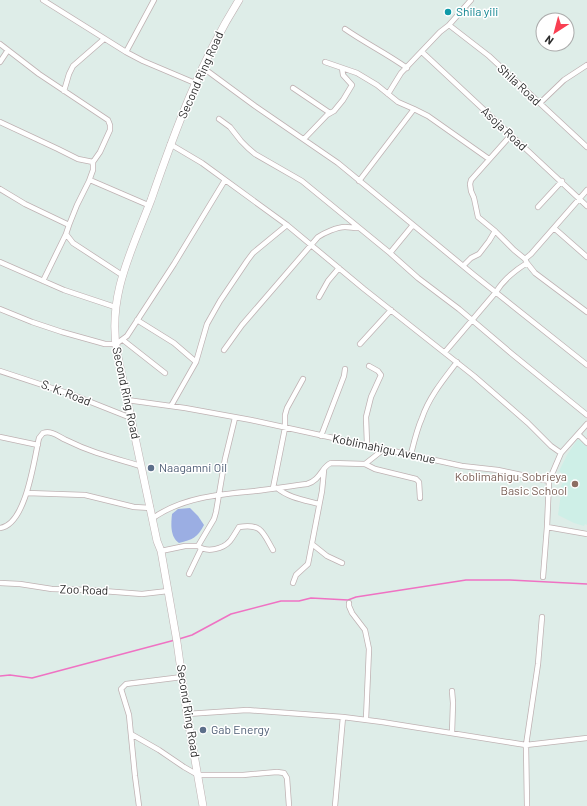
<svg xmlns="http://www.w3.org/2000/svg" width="587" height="806" font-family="Barlow,sans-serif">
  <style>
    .education { fill: #ceefe7 }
    .green { fill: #9baee3 }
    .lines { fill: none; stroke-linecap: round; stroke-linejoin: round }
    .stream { stroke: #ef72c3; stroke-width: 1.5 }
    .street-casing { stroke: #bfb2b3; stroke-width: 6 }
    .secondary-casing { stroke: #bfb2b3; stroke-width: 8 }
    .street { stroke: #fff; stroke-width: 4.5 }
    .secondary { stroke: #fff; stroke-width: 7 }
    .culture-dot { fill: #0f9aa8; stroke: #fff; stroke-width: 1.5 }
    .service-dot { fill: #5c6f8a; stroke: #fff; stroke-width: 1.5 }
    .education-dot { fill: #8d6e63; stroke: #fff; stroke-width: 1.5 }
    .labels { text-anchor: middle; stroke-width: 3; stroke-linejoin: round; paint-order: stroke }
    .culture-label { font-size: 12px; fill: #0d838f; stroke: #fff; text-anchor: start }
    .street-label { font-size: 12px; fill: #2c2c2c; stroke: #fff }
    .service-label { font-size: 12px; fill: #4e5e75; stroke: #fff; text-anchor: start }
    .education-label { font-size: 12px; fill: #785e54; stroke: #fff; text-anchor: end }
  </style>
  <rect width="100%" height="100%" fill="#deede8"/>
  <path class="education" d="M578,439L587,446V525L585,524L584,526L574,523L558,515L561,494L559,491L566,476L559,471L567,455Z"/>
  <path class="green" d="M190,508L198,516L204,525C198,537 192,540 179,543C170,537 171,524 172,514L178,509Z"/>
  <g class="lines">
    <path class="stream" d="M179,639L192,635L231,614L281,601H299L311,598L348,600L356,597L466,580H510L587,584
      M0,676L10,675L32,678L175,640"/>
    <g class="street-casing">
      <path id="street" d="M43,0L126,52L143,61L195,83
        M449,25L489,56L587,147
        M345,29C365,43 386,53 407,68
        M0,44L39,74L108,120L110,125V130L100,152L93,162V170L89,181L77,205L69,225
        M126,52L154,0
        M422,52L587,206
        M0,62L8,50
        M325,62L357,73L377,85L398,102L414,109L359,181
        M202,67L255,106L338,163L474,275L587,365
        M293,88L330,113
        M64,91L69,74L73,66L104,39
        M388,94L401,73L440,32L449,25L471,0
        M540,103L564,80L587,65
        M414,109L428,116L489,159
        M219,119L230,127L241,141L248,148L255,154L302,181L390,253L418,278L459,309L512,354L587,415
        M0,122L58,149L78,159L93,162
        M511,135L471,180L470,184L471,191L474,198L478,217L495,231L514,250L525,259L527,263L535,273L587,312
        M304,139L327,115L334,111L343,100L352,85L343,75L342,68
        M170,144L202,163L287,225L364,289L474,376L528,423L551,446L561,453
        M90,180L148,205
        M0,189L25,204L69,225L66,234L73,243L122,275
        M538,207L562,181
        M554,228L587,257
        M390,253L413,225
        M525,259L531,254L587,190
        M0,262L64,290L115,307
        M463,266L471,258L479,254L489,241L495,231
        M43,281L66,234
        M319,297L328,281L339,268
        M0,309L32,322L62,332L105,344H116L127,336L174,264L225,180
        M137,320L174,343L196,362
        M123,340L165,373
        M360,344L391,310
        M224,350L242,325L318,237C324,233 337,227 345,227C349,227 354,228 358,228
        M445,352L496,292C504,279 514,271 527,263
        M0,371L73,395L131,418
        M127,400L185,408L251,420L462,466L498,470L549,481L547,527L587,534
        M171,406L196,362L207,324L220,301L247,261L253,253L287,225
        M578,434L587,443
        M321,436L344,376L345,369
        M0,437L38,445
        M367,444L366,417L371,397L381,375L378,371L369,366
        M411,454C414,442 417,429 422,418C429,397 444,379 457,362
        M365,464L384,449
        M549,481L561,453L587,424
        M273,488L285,428V415L287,408L303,379
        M277,488C289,498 304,500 319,504
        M27,493L85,495L134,507L151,508
        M153,518C183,497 221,494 255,491C273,489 290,486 307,484C321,480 322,466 331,463L365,464L375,469L416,479L419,482L420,498
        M0,528C26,525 34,460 39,438L43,433C52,430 59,437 66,440C92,453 114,458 141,466
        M312,544L327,556L342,563
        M198,546C207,553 223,549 230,541C233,537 236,532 239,527C262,523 263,533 273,550
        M161,551L185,546H198L214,519L216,512L225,459L235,418
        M189,574L201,549
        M543,577L547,527
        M0,583L20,584L52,589L90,590L142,594L168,591
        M293,583L296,575L308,564L322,491L324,470
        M349,603V606L352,613L365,630L369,649L366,719
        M452,691L453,703L452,733
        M187,714L247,710L343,717L382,722L526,745L587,738
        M131,734L159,750L184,767L198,775H243L277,772L284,773L287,778L289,806
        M139,806L135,776L129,715L121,689L126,684L182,677
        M335,806L343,717
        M527,806L526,745L538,664L542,617"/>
    </g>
    <g class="secondary-casing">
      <path id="secondary" d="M203,806L187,714L177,642L161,551L157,541L117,352C107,296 132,250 151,200C175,131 200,62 239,0"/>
    </g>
    <use href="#street" class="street"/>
    <use href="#secondary" class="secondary"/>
  </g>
  <circle class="culture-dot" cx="448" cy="12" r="4"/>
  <g class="service-dot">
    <circle cx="151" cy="468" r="4"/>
    <circle cx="203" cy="730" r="4"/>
  </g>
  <circle class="education-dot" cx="575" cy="484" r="4"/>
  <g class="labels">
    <g class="culture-label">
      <text x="456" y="16">Shila yili</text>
    </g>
    <g class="street-label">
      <text transform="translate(201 75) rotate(-66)" y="4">Second Ring Road</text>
      <text transform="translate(519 85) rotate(43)" y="4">Shila Road</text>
      <text transform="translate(504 129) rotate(43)" y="4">Asoja Road</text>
      <text transform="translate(66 393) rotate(21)" y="4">S. K. Road</text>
      <text transform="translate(126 393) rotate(78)" y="4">Second Ring Road</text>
      <text transform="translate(384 449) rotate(12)" y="4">Koblimahigu Avenue</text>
      <text transform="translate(84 590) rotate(2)" y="4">Zoo Road</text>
      <text transform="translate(188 711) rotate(81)" y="4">Second Ring Road</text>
    </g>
    <g class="service-label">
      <text x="159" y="472">Naagamni Oil</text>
      <text x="211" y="734">Gab Energy</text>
    </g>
    <g class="education-label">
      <text x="567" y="481">Koblimahigu Sobrieya<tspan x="567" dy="14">Basic School</tspan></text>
    </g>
  </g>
  <g transform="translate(555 32) rotate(216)"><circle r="19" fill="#ffffff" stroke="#ababab"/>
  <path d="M0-3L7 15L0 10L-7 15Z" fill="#f93f52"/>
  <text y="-6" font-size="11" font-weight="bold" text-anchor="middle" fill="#2c2c2c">N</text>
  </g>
</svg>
